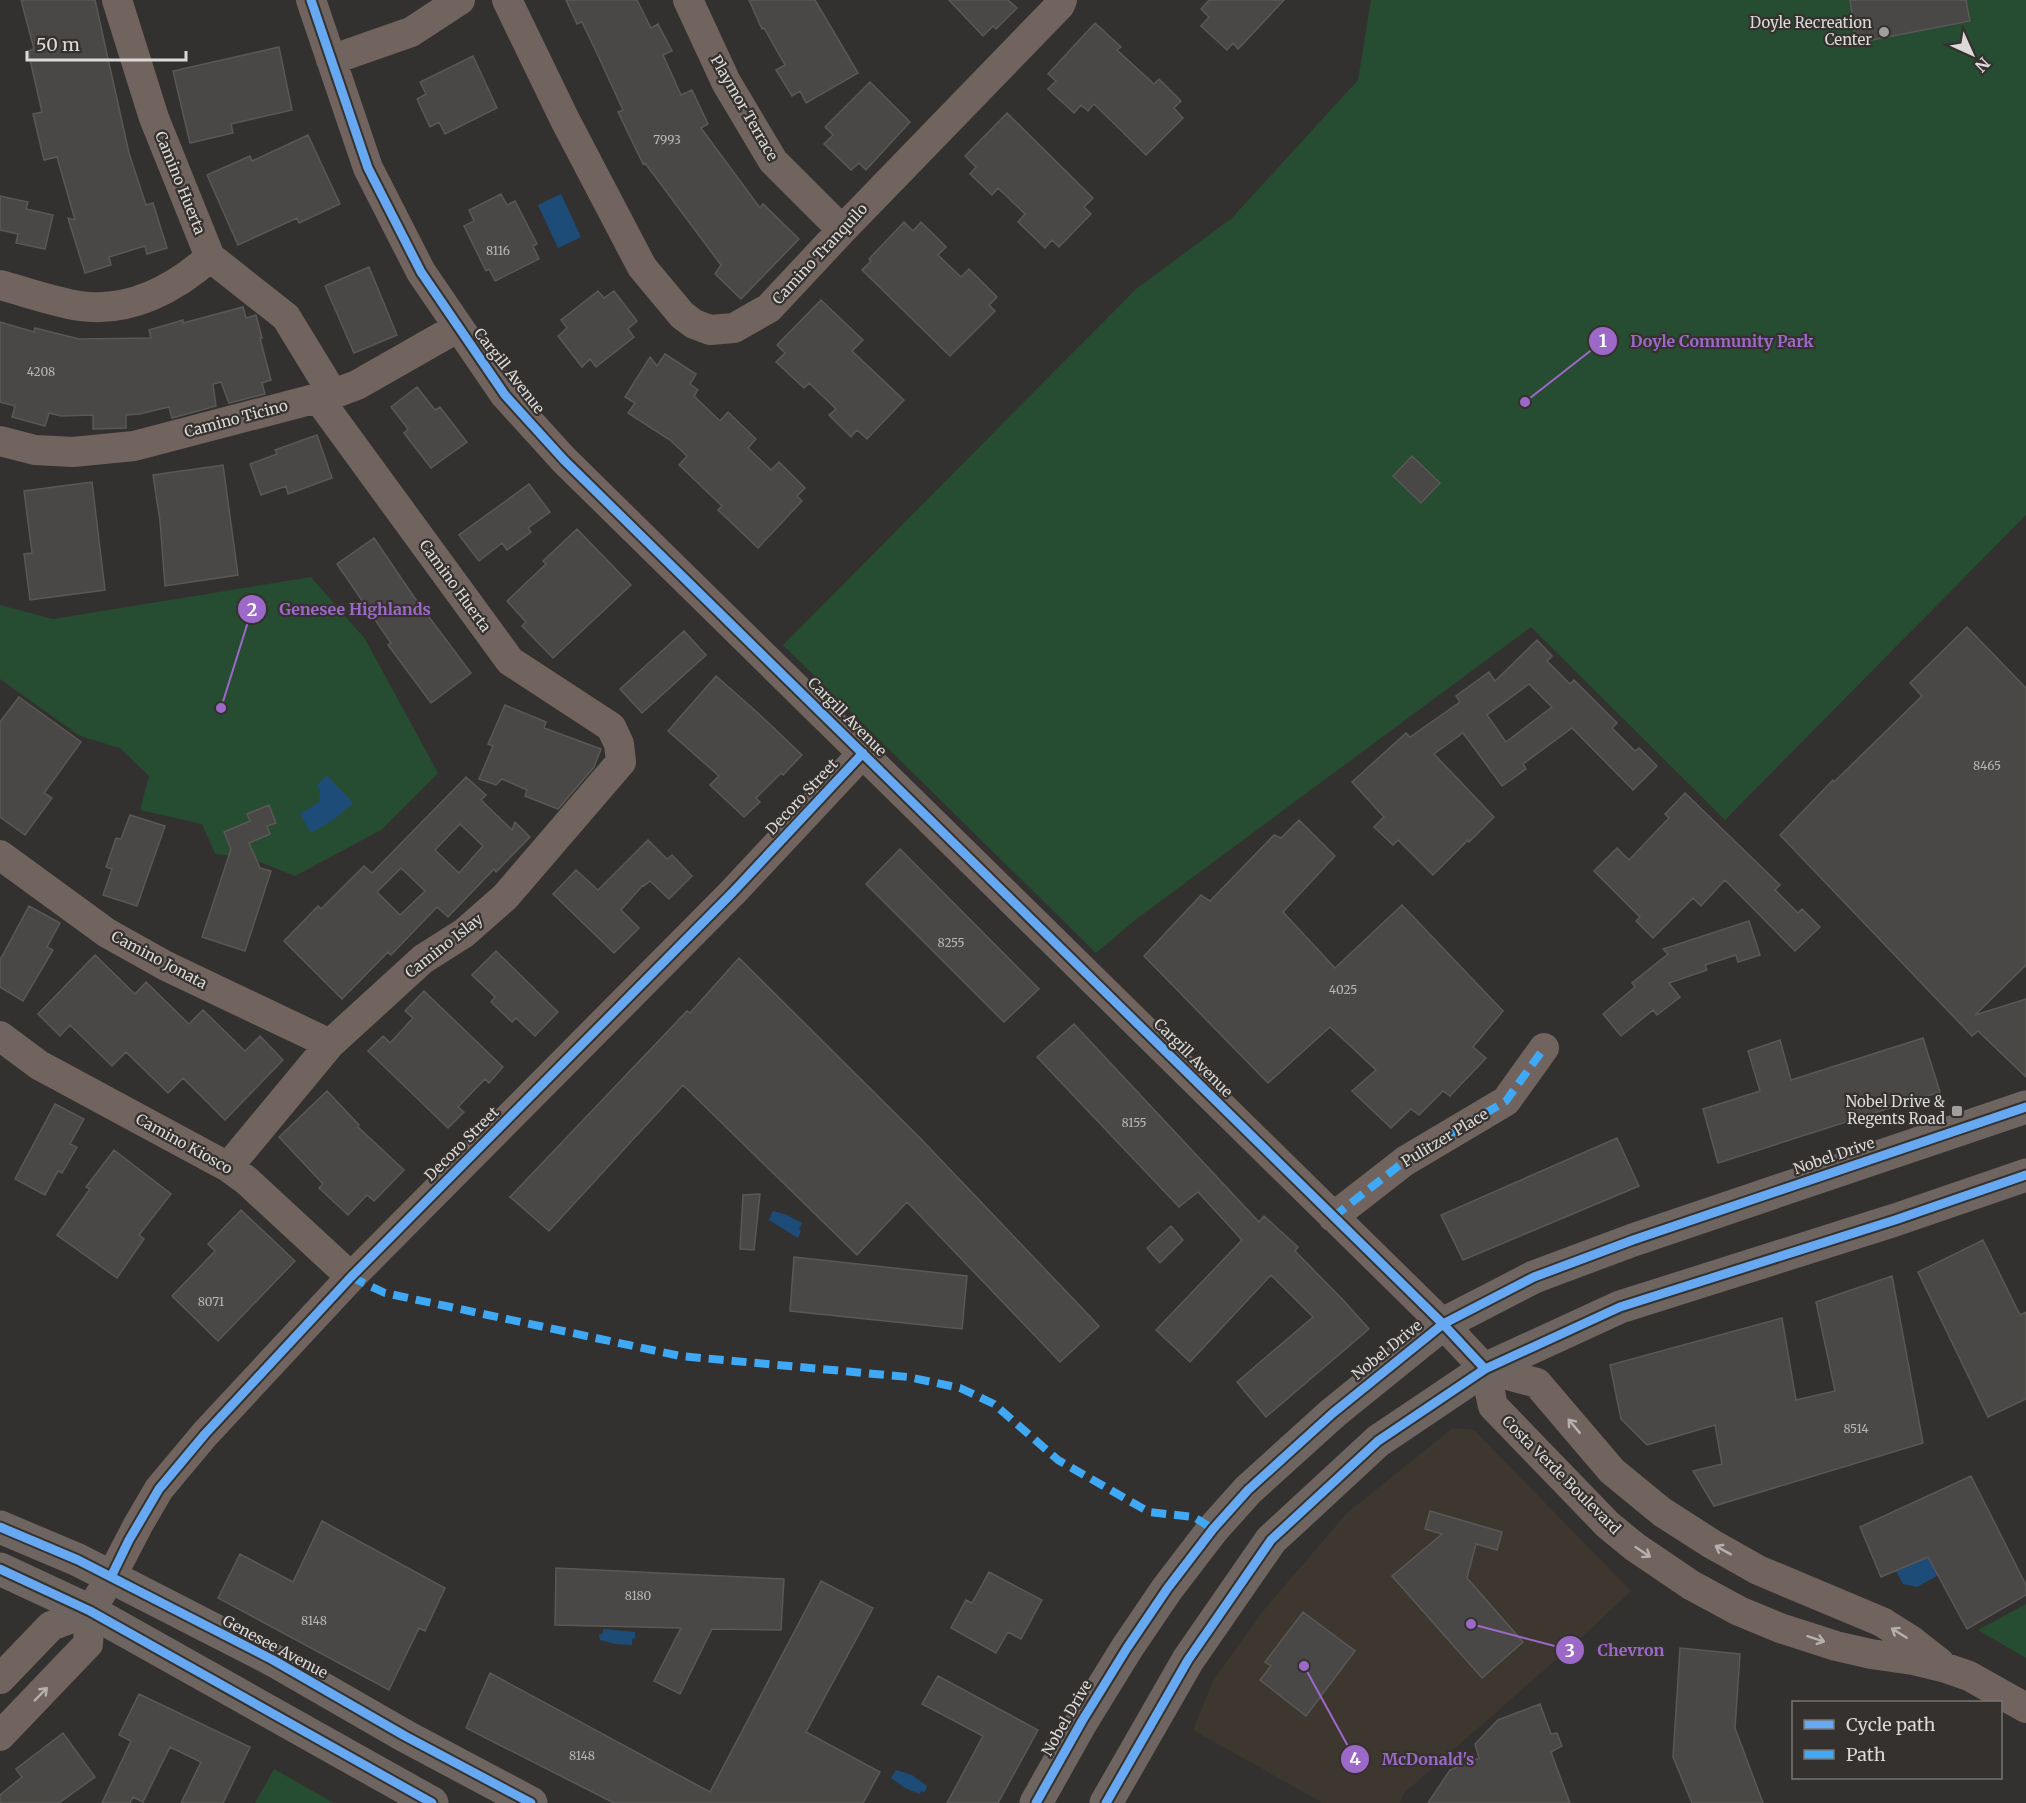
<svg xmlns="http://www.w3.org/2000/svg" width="2026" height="1803" font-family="Merriweather,serif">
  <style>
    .built { fill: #3e3730 }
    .green { fill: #264c32 }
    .water { fill: #1e4c79 }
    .building { fill: #4a4847; stroke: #5a5856; stroke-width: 1.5; fill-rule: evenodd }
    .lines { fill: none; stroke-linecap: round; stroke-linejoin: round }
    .minor { stroke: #71645f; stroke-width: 30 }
    .major { stroke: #6f6560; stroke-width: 33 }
    .quiet { stroke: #3fa9f5; stroke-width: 8; stroke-dasharray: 15 8; stroke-linecap: butt }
    .cycleway-casing { stroke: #34312e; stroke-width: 13 }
    .cycleway { stroke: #66a8f1; stroke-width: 9 }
    .oneway { stroke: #b7b1ae }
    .poi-dot { fill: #a19f9d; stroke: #34312e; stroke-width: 2 }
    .labels { text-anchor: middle; stroke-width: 4.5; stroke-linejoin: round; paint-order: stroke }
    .number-label { font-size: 12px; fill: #b8b6b4 }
    .poi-label { font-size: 15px; fill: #dcdad8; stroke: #34312e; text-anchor: end }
    .street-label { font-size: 15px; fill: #dcdad8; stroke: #34312e }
    .leader { fill: none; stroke: #9d69c8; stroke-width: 2 }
    .callout-dot { fill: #9d69c8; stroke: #34312e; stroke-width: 2 }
    .mark-label { font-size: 18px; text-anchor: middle; font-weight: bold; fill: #fff }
    .callout-label { font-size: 16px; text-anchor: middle; font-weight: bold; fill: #9d69c8; stroke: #34312e; stroke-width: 4.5; stroke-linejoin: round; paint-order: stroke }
  </style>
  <rect width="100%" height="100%" fill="#33312f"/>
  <path class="built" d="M1453,1428L1474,1430L1631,1591L1582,1637L1404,1793L1400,1803H1323L1193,1730L1213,1681L1263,1611L1347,1513Z"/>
  <path class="green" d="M1371,0H2026V515L1725,820L1531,627L1135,920L1096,953L783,645L1136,289L1232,218L1358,80Z
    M311,577L365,639L438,773L381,830L295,876L247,857L215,854L202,824L140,810L149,776L120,748L80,736L0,679V605L53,619Z
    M2026,1604V1658L1978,1630Z
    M274,1769L334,1803H255Z"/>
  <path class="water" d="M561,194L581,237L558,248L538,205Z
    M327,775L353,803L333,820L311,833L300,814L319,802L320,791L317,785Z
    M773,1211L787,1215L802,1223L799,1229L801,1231L798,1238L769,1220Z
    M1923,1546L1940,1574L1917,1587L1903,1584L1892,1564Z
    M603,1629L635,1632V1638L632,1639V1645L615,1644L600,1640L599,1635L603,1633Z
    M896,1770L912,1775L927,1786L925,1792L921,1791L920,1794L905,1788L891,1778Z"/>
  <path class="building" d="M21,0H95L129,153L146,205L153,203L167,248L147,254L145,246L109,257L111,265L85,273L68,218L75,220L57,157L44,160L33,114L42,112L28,51L34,49Z
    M566,0H637L651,28L658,24L672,51L663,55L681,95L692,90L708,124L701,128L760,208L763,204L799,239L741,299L715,274L721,265L645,163L643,164L618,112L623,110L600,60L582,22L577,24Z
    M749,0H815L858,73L806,103L800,91L792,96L776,70L785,65L764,28L762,29Z
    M949,0H1008L1017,8L996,29L993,26L983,36Z
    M1209,0H1284L1238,49L1233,43L1227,50L1201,26L1209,17L1201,9Z
    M1850,0H1966L1970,21L1856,43Z
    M1095,23L1121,47L1117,50L1154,84L1159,79L1181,101L1174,108L1183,118L1146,155L1094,104L1088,111L1081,105L1074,113L1048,89L1056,81L1048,74Z
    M279,47L292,110L231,124L233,133L190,143L173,71Z
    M473,56L497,108L445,134L439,122L430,127L417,99L426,94L420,82Z
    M870,82L910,122L866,170L859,163L851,170L824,144L833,135L825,127Z
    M1007,113L1093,198L1084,207L1091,214L1059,247L1052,240L1045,248L1018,222L1025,214L998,188L992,195L970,174L976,167L965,156Z
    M308,135L340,204L299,223L297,218L238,245L207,175L250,156L252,161Z
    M501,194L507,205L515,201L537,244L533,246L539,259L495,281L489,269L486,271L464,226L474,221L469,210Z
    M0,196L28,202L26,209L53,215L45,249L16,243L18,234L0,230Z
    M904,222L913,231L921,222L946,247L938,255L961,277L969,269L997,297L989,305L995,311L950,356L862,270L871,261L869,259Z
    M369,267L397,335L354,353L325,286Z
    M598,291L604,298L614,291L637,321L628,329L634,337L596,367L590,359L582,367L558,336L567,328L561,320Z
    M821,300L863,340L852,351L904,400L867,439L857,430L851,437L829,415L836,409L809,383L804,388L776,362L785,353L777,345Z
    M243,307L246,318L256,315L262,338H260L271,380L262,383L265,394L229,403L221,382L213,384L216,406L172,418L169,407L139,414L126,415V428L93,429V415L61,416L49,413L45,426L12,417L15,406L0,402V322L34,332L35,328L79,339L151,338L149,330L183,320V323Z
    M665,354L696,374L690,384L698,390L694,396L720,421L728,412L756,439L748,448L771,470L779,462L805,488L797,496L802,501L758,548L718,510L722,506L679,465L687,456L670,440L628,413L635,403L625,397L650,357L657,366Z
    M417,387L435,410L440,407L467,442L431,468L404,433L408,429L391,407Z
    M317,435L332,478L288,494L286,486L261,495L250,464L277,454L275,450Z
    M1412,456L1440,483L1421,503L1393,476Z
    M223,465L238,575L165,586L160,521L153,475Z
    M92,482L105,590L30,600L24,554L32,553L24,491Z
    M529,484L550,512L528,528L531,532L507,550L502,543L479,561L459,535Z
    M577,529L631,585L553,658L522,626L526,622L507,601L546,564L543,561Z
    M374,538L414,597L471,673L431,703L388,645L391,643L337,564Z
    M1967,627L2026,688V965L1975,1015L2026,999V1077L1978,1031L1972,1036L1780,835L1833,780L1834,782L1922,696L1910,683Z
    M684,631L706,655L642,713L620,689Z
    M1537,640L1552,656L1547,661L1570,684L1574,680L1617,723L1612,728L1635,751L1639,748L1657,766L1633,790L1572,728L1523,764L1526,769L1502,786L1463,733L1434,754L1494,817L1469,842L1468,840L1433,875L1398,840L1393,845L1374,827L1384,817L1352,782L1406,733L1410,737L1460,702L1456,696L1489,672L1495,681ZM1529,684L1552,707L1506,742L1487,715Z
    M716,676L758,713L802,755L783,775L781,773L756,798L760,802L744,817L710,785L719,776L668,731Z
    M19,697L81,742L44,793L52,798L25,835L0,817V722Z
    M505,705L546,722L544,728L601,749L594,767L558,809L525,796L527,790L502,779L496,785L479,779L493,746L488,744Z
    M466,777L486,795L481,800L512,830L515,822L530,837L496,872L494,869L448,917L437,907L391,955L388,952L342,999L284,941L318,906L321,909L364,866L372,873ZM460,824L483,846L459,873L435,850ZM401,868L425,891L400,915L377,892Z
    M1685,793L1780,885L1775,890L1798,913L1802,909L1820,927L1795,951L1725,880L1701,906L1693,898L1653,938L1636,921L1640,917L1594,871L1617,848L1629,860L1669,818L1665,814Z
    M269,805L276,823L267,826L270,834L249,843L260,868L271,871L245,951L202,937L231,849L224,832L250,821L247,814Z
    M130,815L165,826L137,906L103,895L112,869L106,867L116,838L121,839Z
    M1299,820L1335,856L1283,912L1335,968L1402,905L1503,1011L1473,1047L1486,1058L1450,1096L1443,1091L1419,1115L1411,1109L1391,1128L1352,1091L1376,1070L1330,1027L1268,1083L1144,956L1201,895L1210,901L1274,835L1281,838Z
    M648,840L667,859L672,855L692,876L669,899L650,881L644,886L643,885L621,910L639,928L614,953L553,894L576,870L598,890Z
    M900,849L1039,989L1004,1022L866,884Z
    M29,906L60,923L47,947L53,950L23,1001L0,987V960Z
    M1749,921L1760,955L1738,962L1736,955L1705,965L1707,970L1669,983L1680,997L1657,1015L1653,1010L1621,1036L1603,1014L1635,987L1632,983L1668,954L1663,949Z
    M496,951L558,1012L535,1036L516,1018L512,1022L491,1002L495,997L472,975Z
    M95,955L135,994L146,982L189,1024L203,1010L245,1051L260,1036L283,1060L225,1120L183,1078L168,1093L126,1052L112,1066L70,1025L60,1036L38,1014Z
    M739,958L921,1139L1099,1326L1060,1362L907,1202L857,1255L683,1085L549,1231L510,1197L687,1011L690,1013Z
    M424,991L503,1067L489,1083L485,1079L458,1107L464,1112L448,1128L368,1051L383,1036L390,1043L413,1018L405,1011Z
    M1074,1024L1259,1222L1264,1216L1298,1247L1295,1251L1344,1301L1369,1329L1266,1417L1237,1382L1313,1317L1271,1275L1190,1362L1156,1330L1242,1240L1198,1192L1179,1207L1037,1057Z
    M1923,1038L1940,1092L1718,1163L1703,1109L1760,1091L1748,1051L1780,1040L1791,1080Z
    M327,1091L359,1125L358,1127L404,1170L374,1201L367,1195L348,1215L319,1188L323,1184L279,1137Z
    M55,1104L84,1119L70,1144L77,1147L62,1173L58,1171L45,1195L15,1179Z
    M1617,1138L1639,1186L1463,1260L1441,1215Z
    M114,1150L171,1194L139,1235L144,1239L117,1278L57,1235L90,1189L86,1187Z
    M760,1194L754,1250L740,1249L743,1195Z
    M241,1210L295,1261L218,1341L172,1296L215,1251L208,1244Z
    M1171,1226L1183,1240L1160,1263L1147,1248Z
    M1983,1240L2020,1315L2026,1312V1399L1988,1417L1918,1272Z
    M794,1257L967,1276L962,1329L790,1311Z
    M1892,1276L1923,1443L1714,1506L1693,1471L1722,1464L1715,1425L1647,1445L1621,1419L1610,1365L1782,1318L1796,1400L1835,1391L1816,1302Z
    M1971,1476L2026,1585V1595L1967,1629L1928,1557L1881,1577L1860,1527Z
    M1430,1511L1502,1532L1497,1550L1476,1544L1467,1578L1523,1642L1482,1678L1392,1576L1442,1534L1425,1529Z
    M322,1521L445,1588L425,1631L419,1628L389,1690L218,1598L240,1554L293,1582Z
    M556,1568L784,1579L781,1630L712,1629L680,1694L654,1681L681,1628L555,1625Z
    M989,1572L1042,1600L1021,1639L1008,1632L996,1653L951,1628L966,1600L972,1603Z
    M821,1581L873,1608L806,1732L880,1772L863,1803H614L466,1728L490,1673L710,1792Z
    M1303,1612L1355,1651L1306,1716L1260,1680L1271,1666L1265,1662Z
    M1680,1648L1740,1654L1735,1728L1763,1803H1692L1673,1757Z
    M938,1676L1038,1730L998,1803H947L983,1736L922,1704Z
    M139,1694L250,1747L223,1803H181L201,1762L170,1747L143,1802L133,1797L130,1803H102L131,1741L119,1735Z
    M1540,1704L1551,1734L1557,1733L1562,1746L1551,1752L1570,1803H1428L1450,1770L1479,1758L1475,1744L1498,1720Z
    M63,1733L95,1777L59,1803H0V1795L22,1777L16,1769Z"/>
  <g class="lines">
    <path class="minor" d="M117,0L154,118L210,257L286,317L333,394
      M311,0L368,168L421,272L505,395L564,460L1443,1324L1485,1369
      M507,0L565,120L642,267L682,315L694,324L710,330L734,328L769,308L842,230L1060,5L1062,0
      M688,0L726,82L773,161L842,230
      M331,60L411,32L460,0
      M0,285C26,292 54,302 80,306C129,313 175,289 210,257
      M0,441L35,450L73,452L134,446L333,394L357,385L457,328
      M0,855L107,933L166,966L330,1044
      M0,1036L39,1065L228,1167L246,1180L351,1277
      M228,1167L330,1044L423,959L464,933L505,897L621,762L619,744L611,727L510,661L318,398
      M1333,1217L1405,1161L1506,1101L1544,1048
      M1485,1369L1493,1406L1608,1525L1635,1547L1691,1585L1739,1611L1780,1628L1836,1646L1871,1654L1913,1660L1946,1668L1969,1676L2026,1708
      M1485,1369L1537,1383L1612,1471L1662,1512L1712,1544L1758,1570L1882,1622L1912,1641L1940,1663
      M0,1679L51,1626L90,1611
      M0,1736L88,1644L90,1611L111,1577L138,1525L159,1489L205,1434L351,1277L732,893L863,753"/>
    <path class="major" d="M0,1527L78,1560L273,1660L405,1736L531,1803
      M0,1569L90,1611L432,1803
      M1036,1803L1082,1721L1127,1648L1167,1589L1213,1529L1248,1490L1333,1413L1443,1324L1534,1277L1633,1240L2026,1107
      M1106,1803L1188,1660L1271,1540L1378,1441L1485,1369L1620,1307L1895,1220L2026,1175"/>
    <path class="quiet" d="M1333,1217L1405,1161L1506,1101L1544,1048
      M351,1277L385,1293L680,1356L908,1377L960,1388L994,1404L1058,1460L1149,1512L1194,1517L1213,1529"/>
    <g class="cycleway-casing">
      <path id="cycleway" d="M311,0L368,168L421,272L505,395L564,460L1443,1324L1485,1369
        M0,1527L78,1560L273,1660L405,1736L531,1803
        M0,1569L90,1611L432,1803
        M111,1577L129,1540L159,1489L205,1434L351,1277L732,893L863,753
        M1036,1803L1082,1721L1127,1648L1167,1589L1213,1529L1248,1490L1333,1413L1443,1324L1534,1277L1633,1240L2026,1107
        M1106,1803L1188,1660L1271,1540L1378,1441L1485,1369L1620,1307L1895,1220L2026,1175"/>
    </g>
    <use href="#cycleway" class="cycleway"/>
  </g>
  <defs><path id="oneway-shaft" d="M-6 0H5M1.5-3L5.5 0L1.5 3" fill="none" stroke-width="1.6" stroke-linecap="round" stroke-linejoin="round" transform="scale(1.5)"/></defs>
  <g class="oneway">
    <use href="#oneway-shaft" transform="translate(1574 1426) rotate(-130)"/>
    <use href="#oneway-shaft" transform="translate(1723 1550) rotate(-151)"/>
    <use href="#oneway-shaft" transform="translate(1643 1552) rotate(34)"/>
    <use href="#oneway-shaft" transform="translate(1899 1633) rotate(-148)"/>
    <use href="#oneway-shaft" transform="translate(1816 1639) rotate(18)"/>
    <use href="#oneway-shaft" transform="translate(41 1694) rotate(-46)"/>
  </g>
  <g class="poi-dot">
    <circle cx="1884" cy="32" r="6"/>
    <rect x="1951" y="1105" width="12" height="12" rx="3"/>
  </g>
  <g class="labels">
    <g class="number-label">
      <text x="667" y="144">7993</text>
      <text x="498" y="255">8116</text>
      <text x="41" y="376">4208</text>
      <text x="1987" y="770">8465</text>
      <text x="951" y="947">8255</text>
      <text x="1343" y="994">4025</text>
      <text x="1134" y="1127">8155</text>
      <text x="211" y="1306">8071</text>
      <text x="1856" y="1433">8514</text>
      <text x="638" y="1600">8180</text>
      <text x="314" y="1625">8148</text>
      <text x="582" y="1760">8148</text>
    </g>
    <g class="poi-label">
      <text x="1872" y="28">Doyle Recreation<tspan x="1872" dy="17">Center</tspan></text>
      <text x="1945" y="1107">Nobel Drive &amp;<tspan x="1945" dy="17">Regents Road</tspan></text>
    </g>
    <g class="street-label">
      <text transform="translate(744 108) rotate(60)" y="5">Playmor Terrace</text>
      <text transform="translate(180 183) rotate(68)" y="5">Camino Huerta</text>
      <text transform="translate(820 254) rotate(-47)" y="5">Camino Tranquilo</text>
      <text transform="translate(509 371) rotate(52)" y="5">Cargill Avenue</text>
      <text transform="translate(236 419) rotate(-15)" y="5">Camino Ticino</text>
      <text transform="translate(455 586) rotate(54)" y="5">Camino Huerta</text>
      <text transform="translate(847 717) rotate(45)" y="5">Cargill Avenue</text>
      <text transform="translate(802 797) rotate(-47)" y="5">Decoro Street</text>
      <text transform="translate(444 946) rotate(-38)" y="5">Camino Islay</text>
      <text transform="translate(159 960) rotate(28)" y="5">Camino Jonata</text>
      <text transform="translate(1193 1058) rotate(45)" y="5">Cargill Avenue</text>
      <text transform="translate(1445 1138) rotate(-31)" y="5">Pulitzer Place</text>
      <text transform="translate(184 1144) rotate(29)" y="5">Camino Kiosco</text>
      <text transform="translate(462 1144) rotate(-45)" y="5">Decoro Street</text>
      <text transform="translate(1834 1156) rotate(-19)" y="5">Nobel Drive</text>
      <text transform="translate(1387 1350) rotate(-39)" y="5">Nobel Drive</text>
      <text transform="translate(1561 1475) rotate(45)" y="5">Costa Verde Boulevard</text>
      <text transform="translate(275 1647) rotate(28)" y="5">Genesee Avenue</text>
      <text transform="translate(1067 1718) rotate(-60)" y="5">Nobel Drive</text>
    </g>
  </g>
  <path class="leader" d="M1525 402L1603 341M221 708L252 609M1471 1624L1570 1650M1304 1666L1355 1759"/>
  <g class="callout-dot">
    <circle cx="1525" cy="402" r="6"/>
    <circle cx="221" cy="708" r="6"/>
    <circle cx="1471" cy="1624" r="6"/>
    <circle cx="1304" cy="1666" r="6"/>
    <circle cx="1603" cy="341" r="15"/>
    <circle cx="252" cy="609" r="15"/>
    <circle cx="1570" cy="1650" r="15"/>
    <circle cx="1355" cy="1759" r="15"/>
  </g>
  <g class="mark-label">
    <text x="1603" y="347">1</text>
    <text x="252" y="616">2</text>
    <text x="1570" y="1657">3</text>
    <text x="1355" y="1765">4</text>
  </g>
  <g class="callout-label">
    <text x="1722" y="347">Doyle Community Park</text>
    <text x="355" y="615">Genesee Highlands</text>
    <text x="1631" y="1656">Chevron</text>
    <text x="1428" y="1765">McDonald's</text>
  </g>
  <rect x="1792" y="1701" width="210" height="78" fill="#34312e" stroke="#777572" stroke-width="1.5"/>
  <rect x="1804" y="1720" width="30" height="9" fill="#66a8f1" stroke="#777572" stroke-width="1.5"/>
  <text x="1846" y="1731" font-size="18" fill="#dcdad8">Cycle path</text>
  <rect x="1804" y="1750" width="30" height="9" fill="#3fa9f5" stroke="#777572" stroke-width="1.5"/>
  <text x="1846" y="1761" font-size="18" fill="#dcdad8">Path</text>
  <g transform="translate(1972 54) rotate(135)" stroke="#34312e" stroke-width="4.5" paint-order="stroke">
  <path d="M0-4.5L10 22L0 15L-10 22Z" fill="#dcdad8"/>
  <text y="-9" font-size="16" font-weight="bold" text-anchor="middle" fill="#dcdad8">N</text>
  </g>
  <path d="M27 51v9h159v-9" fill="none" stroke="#dcdad8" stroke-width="3"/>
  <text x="36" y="51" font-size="18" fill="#dcdad8" stroke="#34312e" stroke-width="4.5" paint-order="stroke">50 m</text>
</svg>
